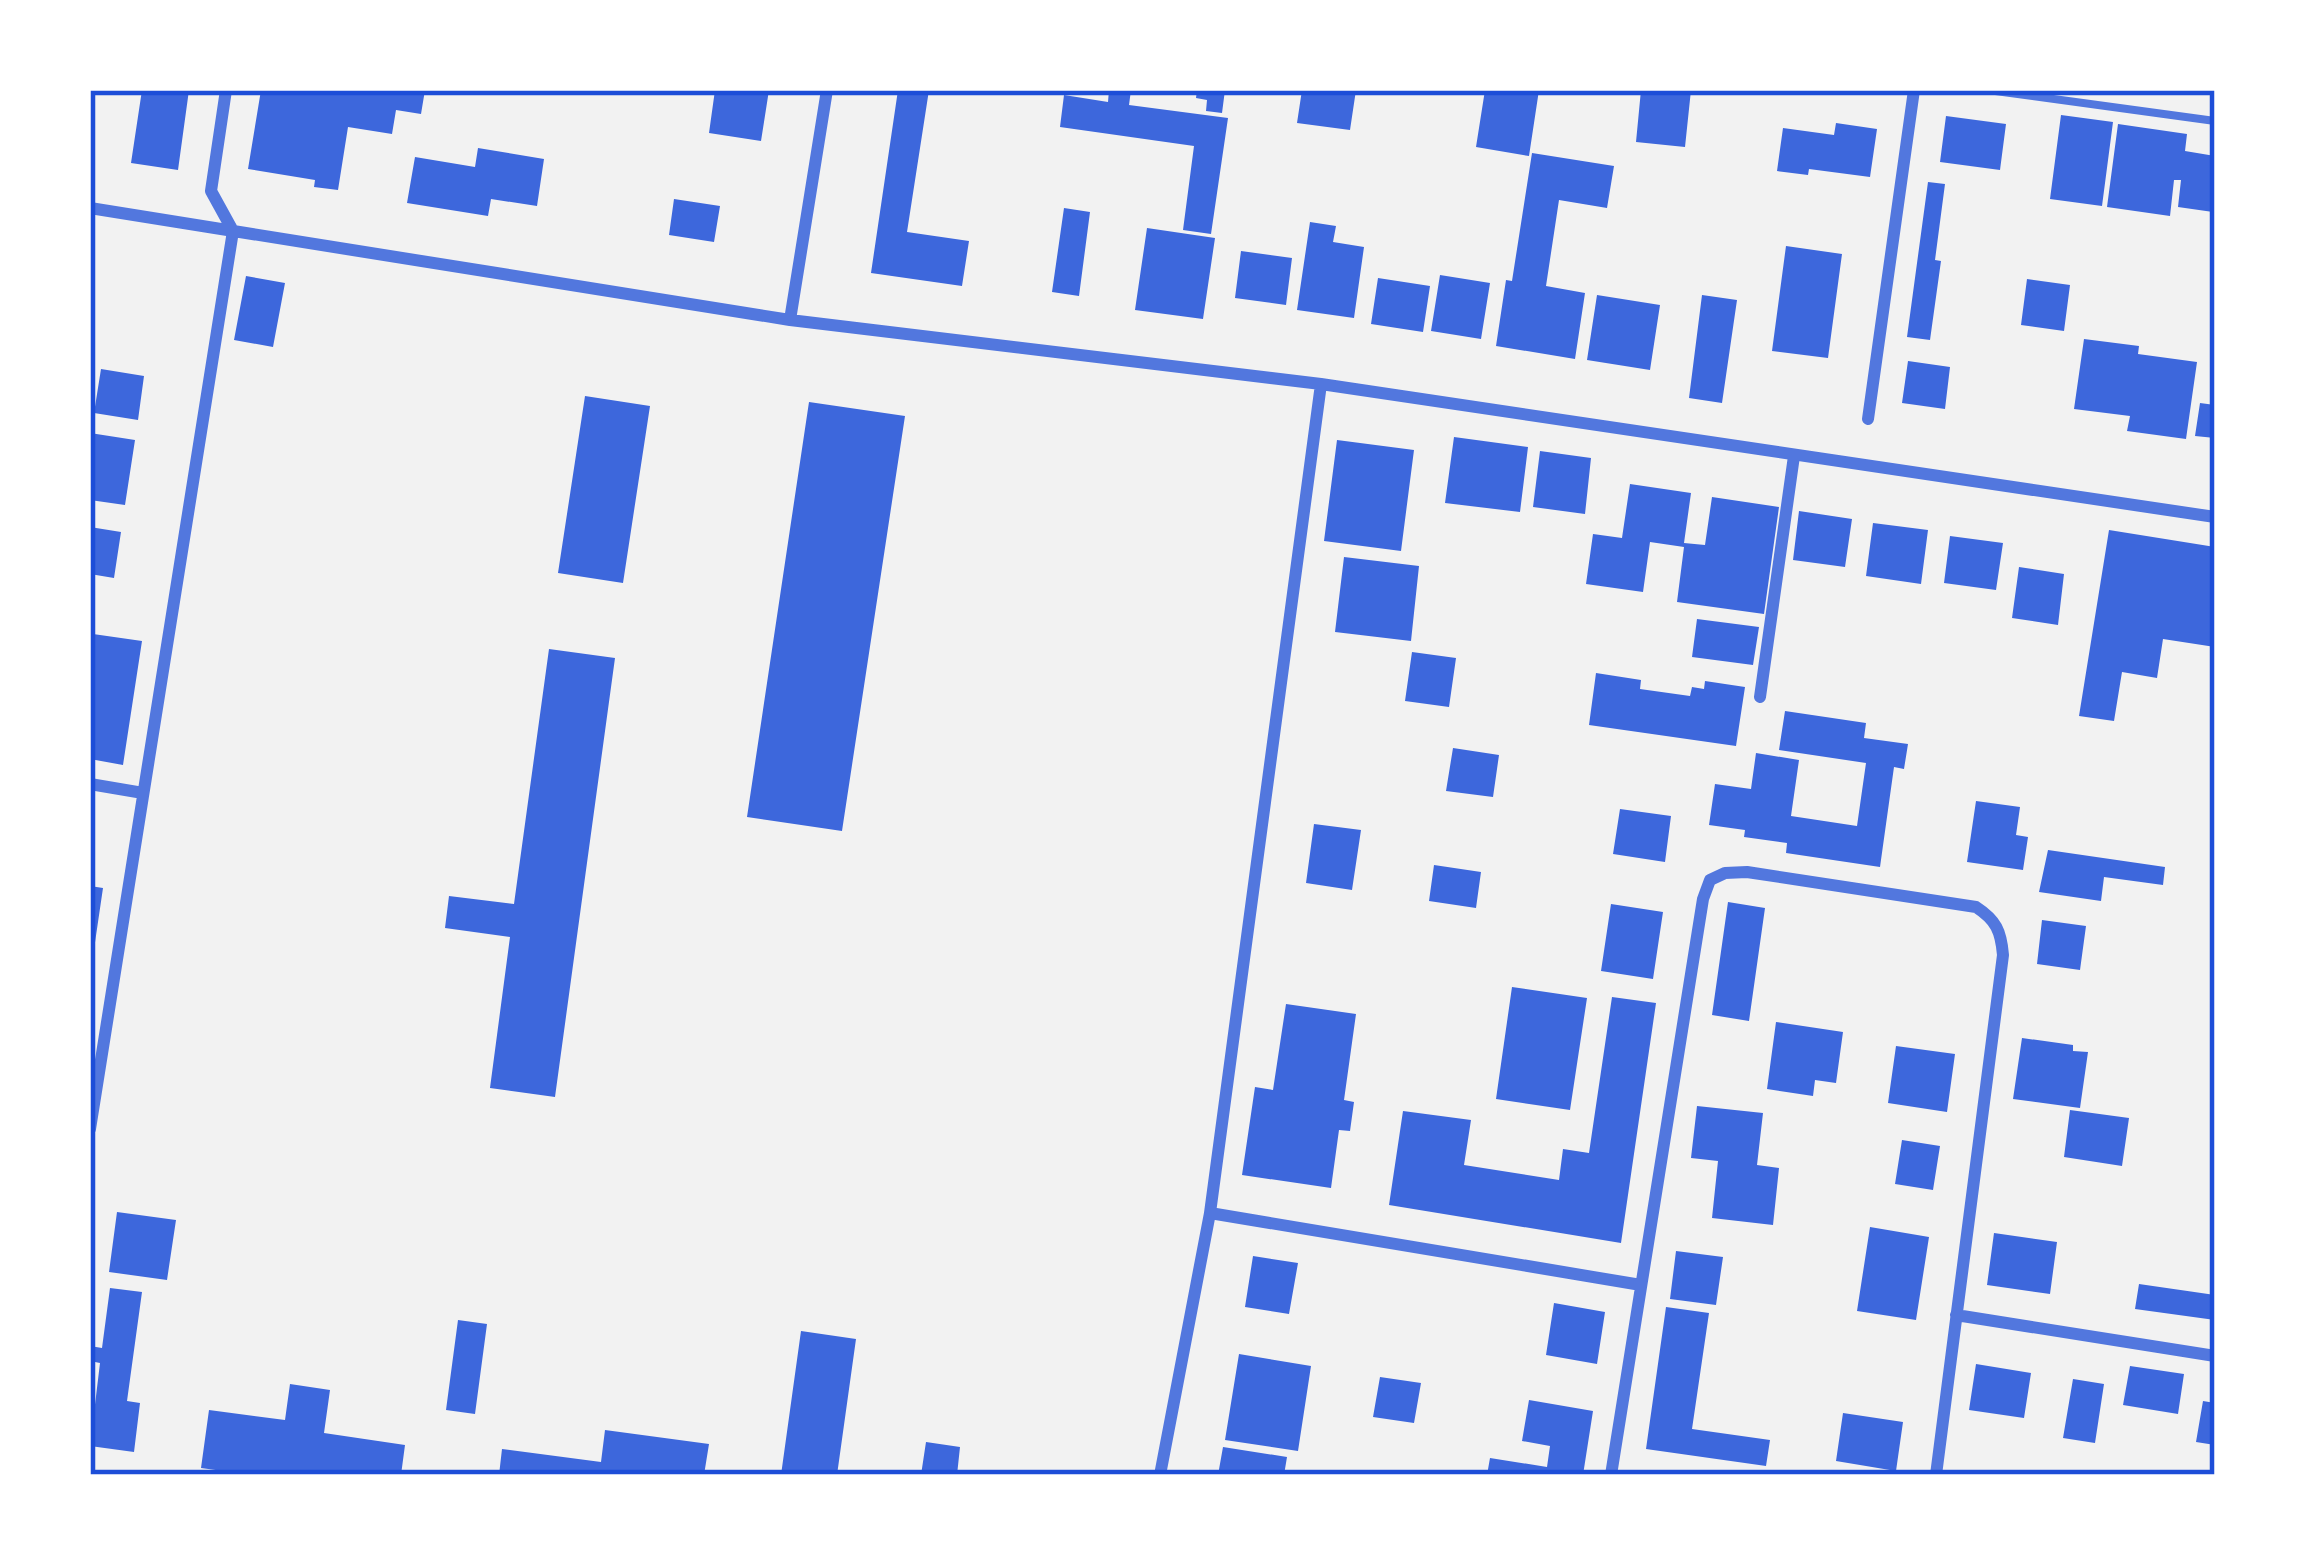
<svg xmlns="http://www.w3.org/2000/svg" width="2305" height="1565" font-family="'Fira Sans',sans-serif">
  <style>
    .building { fill: #3d67dc }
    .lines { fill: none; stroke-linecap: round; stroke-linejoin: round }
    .service { stroke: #5277de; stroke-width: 8 }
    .minor { stroke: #5277de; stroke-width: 12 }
    .neatline { fill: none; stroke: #1d4ed8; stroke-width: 4.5 }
  </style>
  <rect width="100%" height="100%" fill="#f2f2f2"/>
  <path class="building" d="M142,90H189L178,170L131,163Z
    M261,90H425L421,114L396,110L392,134L348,127L338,190L314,187L315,180L248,169Z
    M715,90H769L761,141L709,133Z
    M898,90H929L907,232L969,241L962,286L871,273Z
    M1109,90H1131L1129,105L1228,118L1211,234L1183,230L1194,146L1060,127L1064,95L1108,102Z
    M1197,90H1225L1222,113L1206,111L1207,100L1196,98Z
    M1302,90H1356L1350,130L1297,123Z
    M1485,90H1539L1529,156L1476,147Z
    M1641,90H1691L1685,147L1636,142Z
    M2061,115L2113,122L2102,206L2050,199Z
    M1946,116L2006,124L2000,170L1940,162Z
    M1836,123L1877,129L1870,177L1809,169L1808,175L1777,171L1783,128L1834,135Z
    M2118,124L2187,134L2185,151L2215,156L2213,212L2178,207L2181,180H2174L2170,216L2107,207Z
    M478,148L544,159L537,206L491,199L488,216L407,203L415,157L475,167Z
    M1532,153L1614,166L1607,208L1559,200L1546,286L1585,293L1575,359L1496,346L1506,280L1512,281Z
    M1928,182L1945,184L1935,260L1941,261L1930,340L1907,337Z
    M674,199L720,206L714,242L669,235Z
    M1064,208L1090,212L1079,296L1052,292Z
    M1310,222L1336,226L1333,242L1364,247L1354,318L1297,310Z
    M1147,228L1215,238L1203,319L1135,310Z
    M1786,246L1842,254L1828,358L1772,351Z
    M1241,251L1292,258L1286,305L1235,298Z
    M1440,275L1490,283L1481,339L1431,331Z
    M246,276L285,283L273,347L234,340Z
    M1378,278L1430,286L1423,332L1371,324Z
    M2027,279L2070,285L2064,331L2021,325Z
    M1597,295L1660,305L1650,370L1587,360Z
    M1702,295L1737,300L1722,403L1689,398Z
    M2084,339L2139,346L2138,354L2197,362L2186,439L2127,431L2130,416L2074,409Z
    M1908,361L1950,367L1945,409L1902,403Z
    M101,369L144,376L138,420L94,413Z
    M585,396L650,406L623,583L558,573Z
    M809,402L905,416L842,831L747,817Z
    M2200,403L2215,405V438L2195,436Z
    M90,433L135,440L125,505L90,500Z
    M1454,437L1528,447L1520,512L1445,503Z
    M1337,440L1414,450L1401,551L1324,541Z
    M1540,451L1591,458L1585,514L1533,507Z
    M1630,484L1691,493L1684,543L1705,545L1712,497L1779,507L1764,614L1677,602L1684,547L1650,542L1643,592L1586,584L1593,534L1622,538Z
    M1799,511L1852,519L1845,567L1793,560Z
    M1873,523L1928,530L1921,584L1866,576Z
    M90,527L121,532L114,578L90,574Z
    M2109,530L2215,547V647L2163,639L2157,678L2122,672L2114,721L2079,716Z
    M1950,536L2003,543L1996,590L1944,583Z
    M1344,557L1419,566L1411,641L1335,632Z
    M2019,567L2064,574L2058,625L2012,618Z
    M1697,619L1759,627L1753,665L1692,657Z
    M93,634L142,641L123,765L90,759Z
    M549,649L615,658L555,1097L490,1088L510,937L445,928L449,896L514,904Z
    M1412,652L1456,658L1449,707L1405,701Z
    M1596,673L1641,680L1640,689L1690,696L1692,687L1704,689L1705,681L1745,687L1736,746L1589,725Z
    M1785,711L1866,723L1864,738L1908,744L1904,769L1894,767L1880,867L1786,853L1787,843L1744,837L1745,830L1709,825L1715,784L1751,789L1756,753L1799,760L1791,816L1857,826L1866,763L1779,750Z
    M1453,748L1499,755L1493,797L1446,791Z
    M1976,801L2020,807L2016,835L2028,837L2023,870L1967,862Z
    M1620,809L1671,816L1665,862L1613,854Z
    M1314,824L1361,830L1352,890L1306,883Z
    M2048,850L2165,867L2163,885L2104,877L2101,901L2039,892Z
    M1434,865L1481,872L1476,908L1429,901Z
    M90,886L103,888L93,956H90Z
    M1728,902L1765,908L1749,1021L1712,1015Z
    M1611,904L1663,912L1653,979L1601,971Z
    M2042,920L2086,926L2080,970L2037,964Z
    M1512,987L1587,998L1570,1110L1496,1099Z
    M1612,997L1656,1003L1621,1243L1389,1205L1403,1111L1471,1120L1464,1165L1559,1180L1563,1149L1589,1153Z
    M1286,1004L1356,1014L1344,1100L1354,1102L1350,1131L1339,1130L1331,1188L1242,1175L1255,1087L1273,1090Z
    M1776,1022L1843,1032L1836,1083L1815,1080L1813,1096L1767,1089Z
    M2022,1038L2073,1045V1051L2088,1052L2080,1108L2013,1099Z
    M1896,1046L1955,1054L1947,1112L1888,1103Z
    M1697,1106L1763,1113L1757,1165L1779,1168L1773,1225L1712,1218L1718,1161L1691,1158Z
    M2070,1110L2129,1118L2122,1166L2064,1157Z
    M1902,1140L1940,1146L1933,1190L1895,1184Z
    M117,1212L176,1220L167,1280L109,1272Z
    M1870,1227L1929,1237L1916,1320L1857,1311Z
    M1994,1233L2057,1242L2050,1294L1987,1285Z
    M1676,1251L1723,1257L1716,1305L1670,1299Z
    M1253,1256L1298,1263L1289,1314L1245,1307Z
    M2139,1284L2215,1295V1320L2135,1309Z
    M110,1288L142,1292L127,1401L140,1403L134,1452L90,1446L100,1363L90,1361V1346L102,1348Z
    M1554,1303L1605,1312L1597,1364L1546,1355Z
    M1666,1307L1709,1313L1692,1429L1770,1440L1766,1466L1646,1449Z
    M458,1320L487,1324L475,1414L446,1410Z
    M801,1331L856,1339L837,1475H781Z
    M1239,1354L1311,1366L1298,1451L1225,1440Z
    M1976,1364L2031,1373L2024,1418L1969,1410Z
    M2130,1366L2184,1374L2178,1414L2123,1405Z
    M1380,1377L1421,1383L1414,1423L1373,1417Z
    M2073,1379L2104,1384L2095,1443L2063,1438Z
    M290,1384L330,1390L324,1433L405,1445L401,1475H252L201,1468L209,1410L285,1420Z
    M1529,1400L1593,1411L1583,1475H1487L1490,1458L1547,1467L1550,1446L1522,1441Z
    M2203,1401L2215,1403V1445L2196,1442Z
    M1843,1413L1903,1422L1896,1471L1836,1461Z
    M605,1430L709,1444L704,1475H499L502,1449L601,1462Z
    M926,1442L960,1447L957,1475H921Z
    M1223,1447L1287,1457L1284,1475H1218Z"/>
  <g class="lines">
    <path class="service" d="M1988,90L2215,121"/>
    <path class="minor" d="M90,208L790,320L1321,384L2215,517
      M790,320L827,90
      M1868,419L1914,90
      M1760,697L1794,456
      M90,784L143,793
      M90,1129L233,231L211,191L226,90
      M1210,1213L1641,1285
      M1956,1315L2215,1356
      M1160,1475L1210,1213L1321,384
      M1611,1475L1703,899L1710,880L1725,873L1747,872L1976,907C1996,920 2001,931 2003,955L1936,1475"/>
  </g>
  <rect width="2305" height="1565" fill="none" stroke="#ffffff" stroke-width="186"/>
  <rect x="93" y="93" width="2119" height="1379" class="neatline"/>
</svg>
